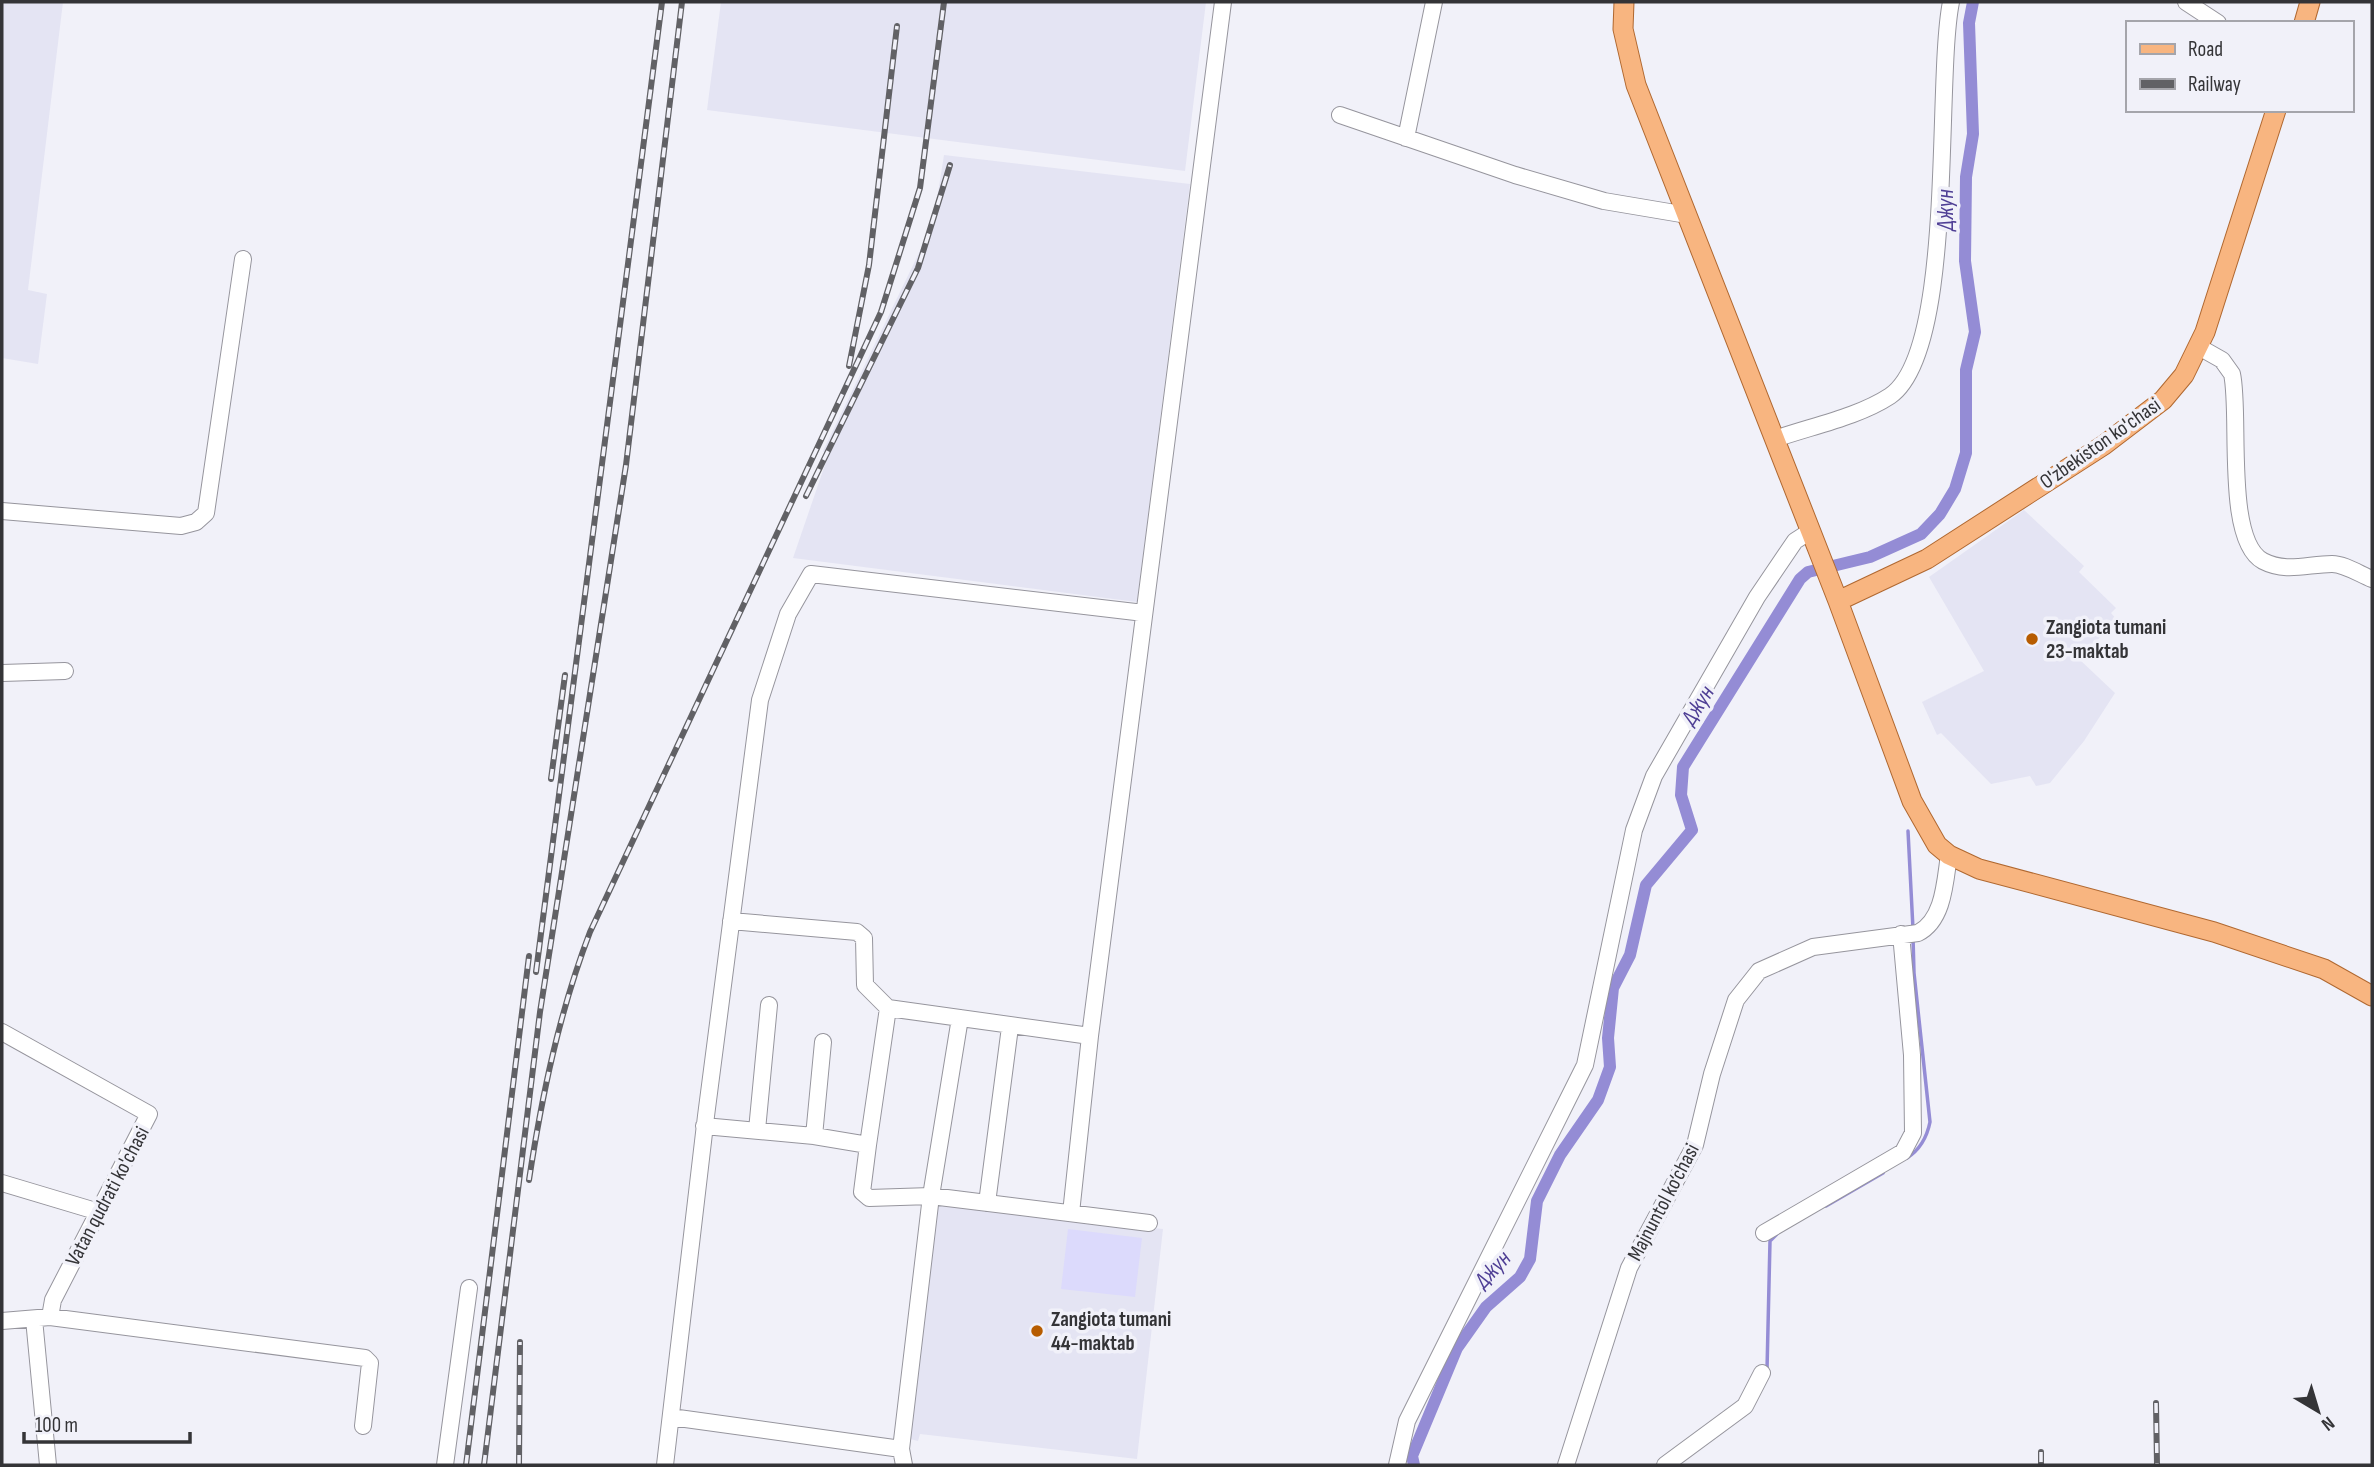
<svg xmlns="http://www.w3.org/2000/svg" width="2374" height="1467" font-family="'Sofia Sans Condensed',sans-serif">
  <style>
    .built { fill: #e4e4f3 }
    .green { fill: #dcdafc }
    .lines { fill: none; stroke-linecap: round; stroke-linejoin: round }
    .stream { stroke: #948cd5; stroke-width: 3.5 }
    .canal { stroke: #948cd5; stroke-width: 12 }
    .minor-casing { stroke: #96959d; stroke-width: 18 }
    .major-casing { stroke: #b06830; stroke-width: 21 }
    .minor { stroke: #fff; stroke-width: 16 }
    .major { stroke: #f8b580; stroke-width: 19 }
    .rail-casing { stroke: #616165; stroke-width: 6 }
    .rail { stroke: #f1f1f9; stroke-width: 3.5; stroke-dasharray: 10; stroke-linecap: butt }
    .poi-dot { fill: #b75c00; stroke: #f1f1f9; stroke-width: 2.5 }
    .labels { text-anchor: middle; stroke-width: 7; stroke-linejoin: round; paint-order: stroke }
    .street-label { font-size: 21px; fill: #343437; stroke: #f1f1f9 }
    .poi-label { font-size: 21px; font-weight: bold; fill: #343437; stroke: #f1f1f9; text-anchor: start }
    .water-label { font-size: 23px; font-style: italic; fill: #4f3f95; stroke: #f1f1f9 }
  </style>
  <rect width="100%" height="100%" fill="#f1f1f9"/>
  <path class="built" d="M2,2H63L28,290L47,294L38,364L2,358Z
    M721,2H1206L1185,171L707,110Z
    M944,155L1190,184L1137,602L793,558L828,456L823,451L933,224Z
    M2024,510L2084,566L2079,572L2116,608L2111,613L2117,620L2079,659L2115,693L2084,741L2050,783L2036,786L2030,776L1991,784L1941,733L1937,735L1922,702L1984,671L1929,577Z
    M937,1204L1163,1229L1137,1459L920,1434L918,1441L910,1439Z"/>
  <path class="green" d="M1068,1229L1142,1238L1135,1297L1061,1289Z"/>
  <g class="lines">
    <path class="stream" d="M1908,831L1913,929
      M1907,1158C1921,1149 1927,1137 1930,1122L1914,973L1913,937
      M1826,1206L1883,1173
      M1767,1370L1770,1241L1777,1234"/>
    <path class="canal" d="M1414,1465L1412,1456L1457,1348L1486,1307L1520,1277L1530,1259L1537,1201L1560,1155L1598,1100L1610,1067L1608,1038L1613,988L1630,955L1646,885L1692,830L1681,795L1683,767L1800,579L1808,572L1870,557L1921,534L1940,514L1955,489L1966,453V370L1975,332L1965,261L1966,177L1973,134L1969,23L1973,2"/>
    <g class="minor-casing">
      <path id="minor" d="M2186,2L2218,23
        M1340,115L1515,175L1604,201L1687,215
        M1406,138L1434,2
        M2199,347L2222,360L2232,374C2241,413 2224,540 2263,561C2286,573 2308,564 2332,564C2345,564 2361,575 2372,579
        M1775,439C1812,426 1858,417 1890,396C1956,351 1935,82 1951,2
        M2,511L181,526L196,522L206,513L243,259
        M2,673L65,671
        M731,921L857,932L864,938L865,985L888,1008L868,1145
        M888,1008L1090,1036
        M2,1032L149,1114L53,1300L50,1317
        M704,1126L814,1136L868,1145L862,1192L869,1198L931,1196L1149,1223
        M757,1130L769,1005
        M814,1136L823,1042
        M2,1183L99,1212
        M987,1203L1010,1027
        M1071,1213L1090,1036L1223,2
        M1764,1233L1903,1152L1913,1133L1912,1055L1901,934
        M34,1319L48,1465
        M2,1321L50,1317L365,1358L370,1363L363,1426
        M671,1417L901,1449
        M445,1465L469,1288
        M665,1465L706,1116L760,700L788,614L811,574L1144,613
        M904,1465L901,1449L931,1196L960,1018
        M1397,1465L1407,1421L1585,1065L1634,830L1654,776L1757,597L1795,541L1809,532
        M1566,1465L1629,1268L1695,1145L1712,1074L1736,1000L1759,971L1813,947L1918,933C1944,920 1945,881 1949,855
        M1665,1465L1745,1406L1762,1373"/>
    </g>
    <g class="major-casing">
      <path id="major" d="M1624,2L1623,29L1636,85L1838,601L1912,801L1937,845L1949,855L1979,869L2214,932L2324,969L2372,996
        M2304,23L2310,2
        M1838,601L1927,559L2104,445L2163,400L2184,375L2205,332L2276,110"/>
    </g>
    <use href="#minor" class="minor"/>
    <use href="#major" class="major"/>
    <g class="rail-casing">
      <path id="rail" d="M849,366L869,265L897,26
        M806,496L918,268L950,165
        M551,779L565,675
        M536,972L662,2
        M529,1180C542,1095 559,1013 590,932L881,312L920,188L944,2
        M2156,1403L2157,1465
        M2041,1452V1465
        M466,1465L529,956
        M484,1465L540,1012L626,465L682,2
        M519,1465L520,1342"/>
    </g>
    <use href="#rail" class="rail"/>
  </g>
  <g class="poi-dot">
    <circle cx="2032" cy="639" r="7"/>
    <circle cx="1037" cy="1331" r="7"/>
  </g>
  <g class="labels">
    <g class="street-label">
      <text transform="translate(2100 443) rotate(-35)" y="7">O'zbekiston ko'chasi</text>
      <text transform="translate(107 1196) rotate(-62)" y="7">Vatan qudrati ko'chasi</text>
      <text transform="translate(1663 1202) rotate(-62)" y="7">Majnuntol ko‘chasi</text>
    </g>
    <g class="poi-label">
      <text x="2046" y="634">Zangiota tumani<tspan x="2046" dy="24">23-maktab</tspan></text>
      <text x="1051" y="1326">Zangiota tumani<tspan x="1051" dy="24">44-maktab</tspan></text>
    </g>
    <g class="water-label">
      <text transform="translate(1945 210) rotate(-90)" y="8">Джун</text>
      <text transform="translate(1697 705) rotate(-58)" y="8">Джун</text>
      <text transform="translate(1492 1269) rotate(-47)" y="8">Джун</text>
    </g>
  </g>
  <rect width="2374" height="1467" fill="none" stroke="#343437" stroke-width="7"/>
  <rect x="2126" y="21" width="228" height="91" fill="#f1f1f9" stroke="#a5a5ab" stroke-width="2"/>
  <rect x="2140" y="44" width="35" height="10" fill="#f8b580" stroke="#a5a5ab" stroke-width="2"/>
  <text x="2188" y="56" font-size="21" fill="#343437">Road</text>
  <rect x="2140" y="79" width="35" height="10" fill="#616165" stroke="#a5a5ab" stroke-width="2"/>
  <text x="2188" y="91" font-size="21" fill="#343437">Railway</text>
  <g transform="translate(2318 1411) rotate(142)" stroke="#f1f1f9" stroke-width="5" paint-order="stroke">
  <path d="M0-5L12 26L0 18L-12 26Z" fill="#343437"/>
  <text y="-10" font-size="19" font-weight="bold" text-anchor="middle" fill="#343437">N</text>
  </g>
  <path d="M24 1432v10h166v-10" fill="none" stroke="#343437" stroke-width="3.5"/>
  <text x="35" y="1432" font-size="21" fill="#343437" stroke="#f1f1f9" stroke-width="5" paint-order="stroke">100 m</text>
</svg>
